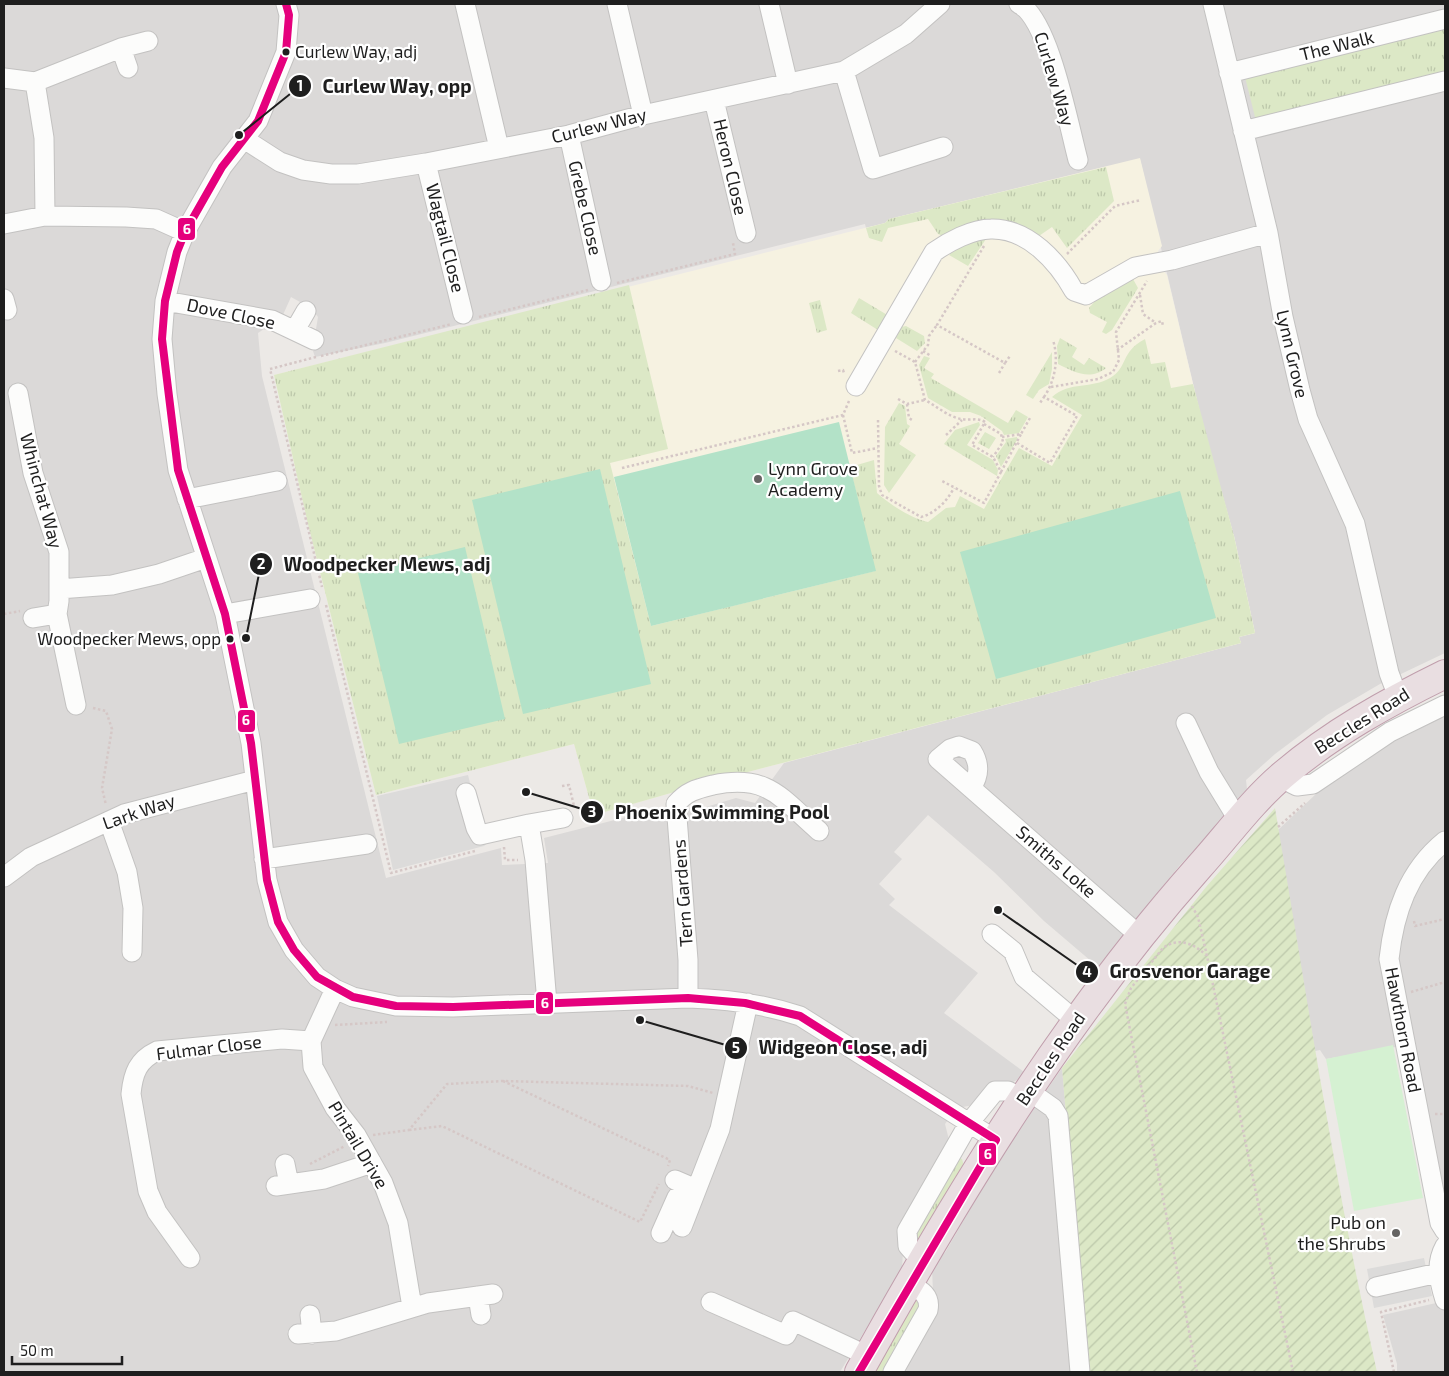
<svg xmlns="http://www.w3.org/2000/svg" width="1449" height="1376" font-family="'Exo 2',sans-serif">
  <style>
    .residential { fill: #dbd9d8; fill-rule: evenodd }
    .education { fill: #f6f2e1 }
    .grass { fill: url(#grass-tufts) }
    .park { fill: #d5f1d2 }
    .garden { fill: url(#garden-furrows) }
    .pitch { fill: #b3e2c8 }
    .parking { fill: #dcdbda }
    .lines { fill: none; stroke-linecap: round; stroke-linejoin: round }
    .minor-casing { stroke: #c3c2c1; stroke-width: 21 }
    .highway-casing { stroke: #c09eac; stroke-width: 30 }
    .path { stroke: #d5c7c6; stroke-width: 2.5; stroke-dasharray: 2.5 2.5; stroke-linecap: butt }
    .minor { stroke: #fcfcfb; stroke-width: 19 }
    .highway { stroke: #e9dee1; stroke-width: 28 }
    .bus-1-casing { stroke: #fff; stroke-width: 11 }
    .bus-1 { stroke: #e5007d; stroke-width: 8 }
    .bus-dot { fill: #1e1e1e; stroke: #fff; stroke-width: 2 }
    .poi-dot { fill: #666564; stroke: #fff; stroke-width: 2 }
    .labels { text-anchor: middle; stroke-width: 4.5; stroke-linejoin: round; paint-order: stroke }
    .bus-label { font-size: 17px; fill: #1e1e1e; stroke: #fff; text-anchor: start }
    .street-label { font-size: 18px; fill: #1e1e1e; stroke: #fff }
    .poi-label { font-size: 18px; fill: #1e1e1e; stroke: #fff; text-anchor: start }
    .leader { fill: none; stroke: #1e1e1e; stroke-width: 2 }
    .callout-dot { fill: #1e1e1e; stroke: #fff; stroke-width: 2 }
    .mark-label { font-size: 15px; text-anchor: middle; font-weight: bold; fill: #fff }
    .callout-label { font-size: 19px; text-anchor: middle; font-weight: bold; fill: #1e1e1e; stroke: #fff; stroke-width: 4.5; stroke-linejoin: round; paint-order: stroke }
    .line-badge { stroke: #fff; stroke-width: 2 }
    .badge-label { font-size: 14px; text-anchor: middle; font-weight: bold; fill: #fff }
  </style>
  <defs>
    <pattern id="grass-tufts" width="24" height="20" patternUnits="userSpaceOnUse" patternTransform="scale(1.25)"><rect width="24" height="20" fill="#dce8c6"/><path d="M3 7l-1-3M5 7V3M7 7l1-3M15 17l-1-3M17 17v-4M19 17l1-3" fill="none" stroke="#bcc7aa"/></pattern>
    <pattern id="garden-furrows" width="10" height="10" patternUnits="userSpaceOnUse" patternTransform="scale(1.25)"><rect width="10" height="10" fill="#dce8c6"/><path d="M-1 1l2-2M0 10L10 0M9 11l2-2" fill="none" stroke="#bcc7aa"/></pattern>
  </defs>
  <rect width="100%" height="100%" fill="#ece9e6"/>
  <path class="residential" d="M4,4H1445V653L1380,684L1327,715L1275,754L1246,780L1247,789L1206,839L1180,865L1098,967L1044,921L994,872L928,815L894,852L902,859L879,884L895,899L889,905L978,973L944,1013L1024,1072L1021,1078L1013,1082L996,1083L986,1087L974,1105L957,1108L945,1124L950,1144L903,1251L902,1269L840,1372H4ZM1140,159L1205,434L1234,536L1255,633L1239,637L1241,643L784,763L755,803L736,798L706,807L654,810L544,838L548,863L502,865L501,848L386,878L262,376L258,333L282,317L291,297L311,308L318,317L315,335L319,345L313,351L315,357L385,343L865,224L866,228L886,223L889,219Z
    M1445,716V1208L1413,1044L1326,1059L1320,1050L1315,1051L1278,830L1317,793L1352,767L1383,747Z
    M1062,1068L1088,1372H900L934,1313L932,1269L946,1251L1002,1154Z
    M1445,1301V1372H1397V1364L1383,1315Z"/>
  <path class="education" d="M1140,158L1162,246L1158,251L1160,266L1167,275L1205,434L1234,536L1255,633L1239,637L1241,643L706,783L594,815L574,744L376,795L308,524L274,375L885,223L889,219Z"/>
  <path class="grass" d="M1445,24V75L1256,121L1244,73Z
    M1106,167L1114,201L1067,248L1052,227L1036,238L943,236L938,234L928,219L888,228L882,242L869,238L866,228L885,223L889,219Z
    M988,236L968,266L949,255L961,245Z
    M1133,279L1138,288L1112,330L1106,334L1102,332L1107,322L1090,313L1089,308L1096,300Z
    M629,285L668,449L610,463L651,626L875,571L850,467L874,460L877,493C891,505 910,518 928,522L946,508L955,507L960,496L984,509L1019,448L1052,466L1082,415L1052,397C1070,381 1092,389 1110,378C1128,368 1120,352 1145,339L1151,364L1165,362L1171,388L1193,384L1234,536L1255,633L1239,637L1241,643L706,783L594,815L574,744L376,795L308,524L274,375Z
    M859,298L889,316L878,330L851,313Z
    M820,300L827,330L817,333L809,303Z
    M906,326L924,336L925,343L917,351L896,338L901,327Z
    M1060,338L1077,348L1072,357L1084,365L1089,358L1106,368C1090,381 1074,372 1058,364L1057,346Z
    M1052,352V369L1049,384L1039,390L1033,399L1026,395Z
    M924,356L930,358L924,368L934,374L931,378L1008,423L1016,410L1028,417L1019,433L1004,435L1002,431L981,416L970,412H952L928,398L919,365Z
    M899,403L905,406L907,424L910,426L899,444L916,455L889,493L884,485L885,427Z
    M979,422L980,425L967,445L993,460L998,470L997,476L944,444L955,430Z
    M985,432L996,438L989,449L978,443Z
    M1017,437V440L1001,467L996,456L1006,442L1005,439Z
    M956,1156L962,1159L964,1166L919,1241L912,1242Z
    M919,1296L924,1302L887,1372H874Z"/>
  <path class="park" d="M1393,1045L1423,1198L1354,1211L1326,1059Z"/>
  <path class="garden" d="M1275,808C1307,997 1335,1186 1377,1372H1088L1062,1068L1206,887Z"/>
  <path class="pitch" d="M839,422L876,571L651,626L614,477Z
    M600,469L651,684L523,714L472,500Z
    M1180,491L1216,618L996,679L960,552Z
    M465,547L505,719L399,744L358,573Z"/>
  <path class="parking" d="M468,775L479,819L490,841L484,846L393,870L377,796Z
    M1424,1258L1432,1296L1374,1308L1367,1269Z"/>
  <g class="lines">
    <g class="minor-casing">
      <path id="minor" d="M286,4L289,15L286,52L258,121L222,167L185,232L177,252L165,301L162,339L167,394L178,470L225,614L251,743L267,880L278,922L294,950L317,977L335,989L353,997L396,1006L453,1007L688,998C726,999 764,1004 800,1016L996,1140
        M465,4L499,148
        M617,4L643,115
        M769,4L788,84
        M1019,4C1049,18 1069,127 1078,160
        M1213,4L1268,233L1283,317L1300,390L1308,419L1355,524L1389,673L1398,697
        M121,48L128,68
        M844,71L873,169L943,147
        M1229,73L1445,19
        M4,78L35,82L121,48L148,41
        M35,82L44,138L45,216
        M714,100L746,233
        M1243,131L1445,81
        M569,135L601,281
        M244,139L280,162L303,170L331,174H358L426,163L569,135L643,115L844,71L906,34L940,4
        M426,163L463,314
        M4,224L45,216L126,217L156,219L185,232
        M4,299L7,310
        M165,301L272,320L314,340
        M295,330L306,311
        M856,386L934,252C948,242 972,229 991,229C1028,228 1058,262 1074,291L1086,295L1135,267L1172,260L1268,233
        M18,393L33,473L59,552V601L57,614L76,705
        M187,499L277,481
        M59,589L112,585L159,574L206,558
        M225,614L310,599
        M33,618L57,614
        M1186,723L1209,772L1239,821
        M1283,775L1289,782L1297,786L1313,784L1390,732L1445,705
        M971,788C980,775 980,764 972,751L959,746L950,749L938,759L1141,937
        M466,793L476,828L480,835L529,824L535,860L547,1003
        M109,821L127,872L133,908L132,952
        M529,824L563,818
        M1445,841C1408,871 1394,913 1389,959L1440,1223L1445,1231
        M264,859L367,844
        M4,877L31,857L124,814L255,780
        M992,934L1013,951L1024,977L1076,1021
        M335,989L311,1041L313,1067L335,1108L356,1135L383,1183L398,1223L412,1307
        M688,998V960L676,804C687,791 697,789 713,785C768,774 780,797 819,831
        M1029,1091L1053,1108L1058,1116L1080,1372
        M285,1164L289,1184
        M675,1180L696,1189
        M276,1186L324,1179L372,1163
        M682,1227L720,1129L748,1003
        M661,1233L677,1197L696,1189
        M1445,1246C1435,1264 1439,1281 1445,1300
        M190,1258L157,1212L148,1191L131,1094C133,1073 138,1060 157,1051L282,1039L311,1041
        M923,1263L908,1246L907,1231L969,1123L995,1091H1008L1024,1099
        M1376,1287L1438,1273
        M478,1296L481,1315
        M711,1302L786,1335L793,1321L868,1356
        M310,1315L312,1334
        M298,1334L336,1331L428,1303L493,1294
        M893,1372L928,1310C931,1296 921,1290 910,1284"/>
    </g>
    <g class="highway-casing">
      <path id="highway" d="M859,1372C957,1195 1064,1019 1199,867C1227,836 1252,801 1284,774C1332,733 1388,702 1445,674"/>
    </g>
    <path class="path" d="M984,246L937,325L1005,363L1010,356
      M1067,254L1115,206L1141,200
      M617,283L735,254L733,243
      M1140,295L1143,314L1156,323
      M479,317L588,290
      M1117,350L1156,323L1162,321L1163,326
      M895,351L915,362L925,400C936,406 949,417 961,419C970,421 977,417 985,422L972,445L993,457L1001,472L984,503L942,481
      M923,351L931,356
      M321,356L452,324
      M316,357L270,369L322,587
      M915,362L928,345L929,336L937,325
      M838,371L843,370L844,373
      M999,373L1005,363
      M1051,387L1098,379L1113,372L1119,360L1116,332L1147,281
      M1044,397C1055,381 1059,359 1053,340
      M898,399L907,404L925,400
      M907,404L909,418L912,420
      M843,415L852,453L878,448
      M878,420L879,486L882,495L921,517C936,513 947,501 954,488
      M984,424L1001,434L1003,442L993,457
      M946,435L962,420
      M1002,437L1021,434L1030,418
      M1017,443L1050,463L1077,416L1044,397L1040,403
      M622,468L843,415L849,401
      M1001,472L1021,434
      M326,605L391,873L475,851
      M4,614L20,611
      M93,708L106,711L112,729L102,788L106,805
      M562,786L569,785L574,806
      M1278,827L1305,803
      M504,847L505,860H518
      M1192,906L1198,917L1207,956L1293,1372
      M1414,921L1415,926L1445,919
      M1411,992L1445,982
      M335,1025L387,1022
      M503,1081L670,1160L668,1166
      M1435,1114H1445
      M409,1130L442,1126L640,1222L659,1184
      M373,1135L409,1130L447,1084L503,1081L688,1086L713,1093
      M310,1164L345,1146
      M1197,1372L1125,1004L1131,988L1163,948C1178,937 1193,943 1206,955
      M1394,1372L1381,1312L1429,1300"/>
    <use href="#minor" class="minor"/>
    <use href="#highway" class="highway"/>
    <g class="bus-1-casing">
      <path id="bus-1" d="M286,4L289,15L286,52L258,121L222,167L185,232L177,252L165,301L162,339L178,470L225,614L251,743L267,880L278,922L294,950L317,977L353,997L396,1006L453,1007L688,998L745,1003L800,1016L996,1140L859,1372"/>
    </g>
    <use href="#bus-1" class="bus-1"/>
  </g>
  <g class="bus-dot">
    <circle cx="286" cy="52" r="4.5"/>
    <circle cx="230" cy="639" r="4.5"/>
  </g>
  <g class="poi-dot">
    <circle cx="758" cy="479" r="5"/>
    <circle cx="1396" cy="1233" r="5"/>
  </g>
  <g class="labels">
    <g class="bus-label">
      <text x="295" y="58">Curlew Way, adj</text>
      <text x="221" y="645" text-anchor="end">Woodpecker Mews, opp</text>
    </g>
    <g class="street-label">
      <text transform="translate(1337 46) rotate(-14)" y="6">The Walk</text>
      <text transform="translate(1054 79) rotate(73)" y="6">Curlew Way</text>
      <text transform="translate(599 126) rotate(-14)" y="6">Curlew Way</text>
      <text transform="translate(730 167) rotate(77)" y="6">Heron Close</text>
      <text transform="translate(585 208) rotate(77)" y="6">Grebe Close</text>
      <text transform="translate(445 238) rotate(76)" y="6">Wagtail Close</text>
      <text transform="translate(231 314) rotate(12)" y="6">Dove Close</text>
      <text transform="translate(1292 354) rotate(77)" y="6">Lynn Grove</text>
      <text transform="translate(41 491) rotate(75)" y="6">Whinchat Way</text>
      <text transform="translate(1362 721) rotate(-32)" y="6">Beccles Road</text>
      <text transform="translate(139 812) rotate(-19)" y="6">Lark Way</text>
      <text transform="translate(1056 862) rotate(41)" y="6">Smiths Loke</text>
      <text transform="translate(683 893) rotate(-94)" y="6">Tern Gardens</text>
      <text transform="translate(1403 1030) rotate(79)" y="6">Hawthorn Road</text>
      <text transform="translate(209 1048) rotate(-7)" y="6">Fulmar Close</text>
      <text transform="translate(1051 1059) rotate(-56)" y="6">Beccles Road</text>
      <text transform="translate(358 1145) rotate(59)" y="6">Pintail Drive</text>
    </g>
    <g class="poi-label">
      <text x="768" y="475">Lynn Grove<tspan x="768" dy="21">Academy</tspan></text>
      <text x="1386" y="1229" text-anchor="end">Pub on<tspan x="1386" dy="21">the Shrubs</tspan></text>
    </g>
  </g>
  <path class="leader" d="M239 135L300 86M246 638L261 564M526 792L592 812M998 910L1087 972M640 1020L736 1048"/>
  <g class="callout-dot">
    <circle cx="239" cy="135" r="5"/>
    <circle cx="246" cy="638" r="5"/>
    <circle cx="526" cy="792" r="5"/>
    <circle cx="998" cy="910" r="5"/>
    <circle cx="640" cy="1020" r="5"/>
    <circle cx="300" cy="86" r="12"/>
    <circle cx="261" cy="564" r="12"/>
    <circle cx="592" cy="812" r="12"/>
    <circle cx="1087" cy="972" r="12"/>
    <circle cx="736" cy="1048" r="12"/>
  </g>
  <g class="mark-label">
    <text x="300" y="91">1</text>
    <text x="261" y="569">2</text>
    <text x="592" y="817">3</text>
    <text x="1087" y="977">4</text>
    <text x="736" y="1053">5</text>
  </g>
  <g class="callout-label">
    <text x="397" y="93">Curlew Way, opp</text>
    <text x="387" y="571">Woodpecker Mews, adj</text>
    <text x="722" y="819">Phoenix Swimming Pool</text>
    <text x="1190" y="978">Grosvenor Garage</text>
    <text x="843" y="1054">Widgeon Close, adj</text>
  </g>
  <g class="line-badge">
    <rect x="177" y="217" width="19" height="24" rx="5" fill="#e5007d"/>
    <rect x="237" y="709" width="19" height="24" rx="5" fill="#e5007d"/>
    <rect x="535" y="991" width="19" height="24" rx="5" fill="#e5007d"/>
    <rect x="978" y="1142" width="19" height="24" rx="5" fill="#e5007d"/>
  </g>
  <g class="badge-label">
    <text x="187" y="234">6</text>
    <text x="246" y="725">6</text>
    <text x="545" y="1008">6</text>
    <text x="988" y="1159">6</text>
  </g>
  <rect width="1449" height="1376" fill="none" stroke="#1e1e1e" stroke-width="10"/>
  <path d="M12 1356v8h110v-8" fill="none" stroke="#1e1e1e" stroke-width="2.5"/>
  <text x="20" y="1356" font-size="15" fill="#1e1e1e" stroke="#ffffff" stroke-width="4" paint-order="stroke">50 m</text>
</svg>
